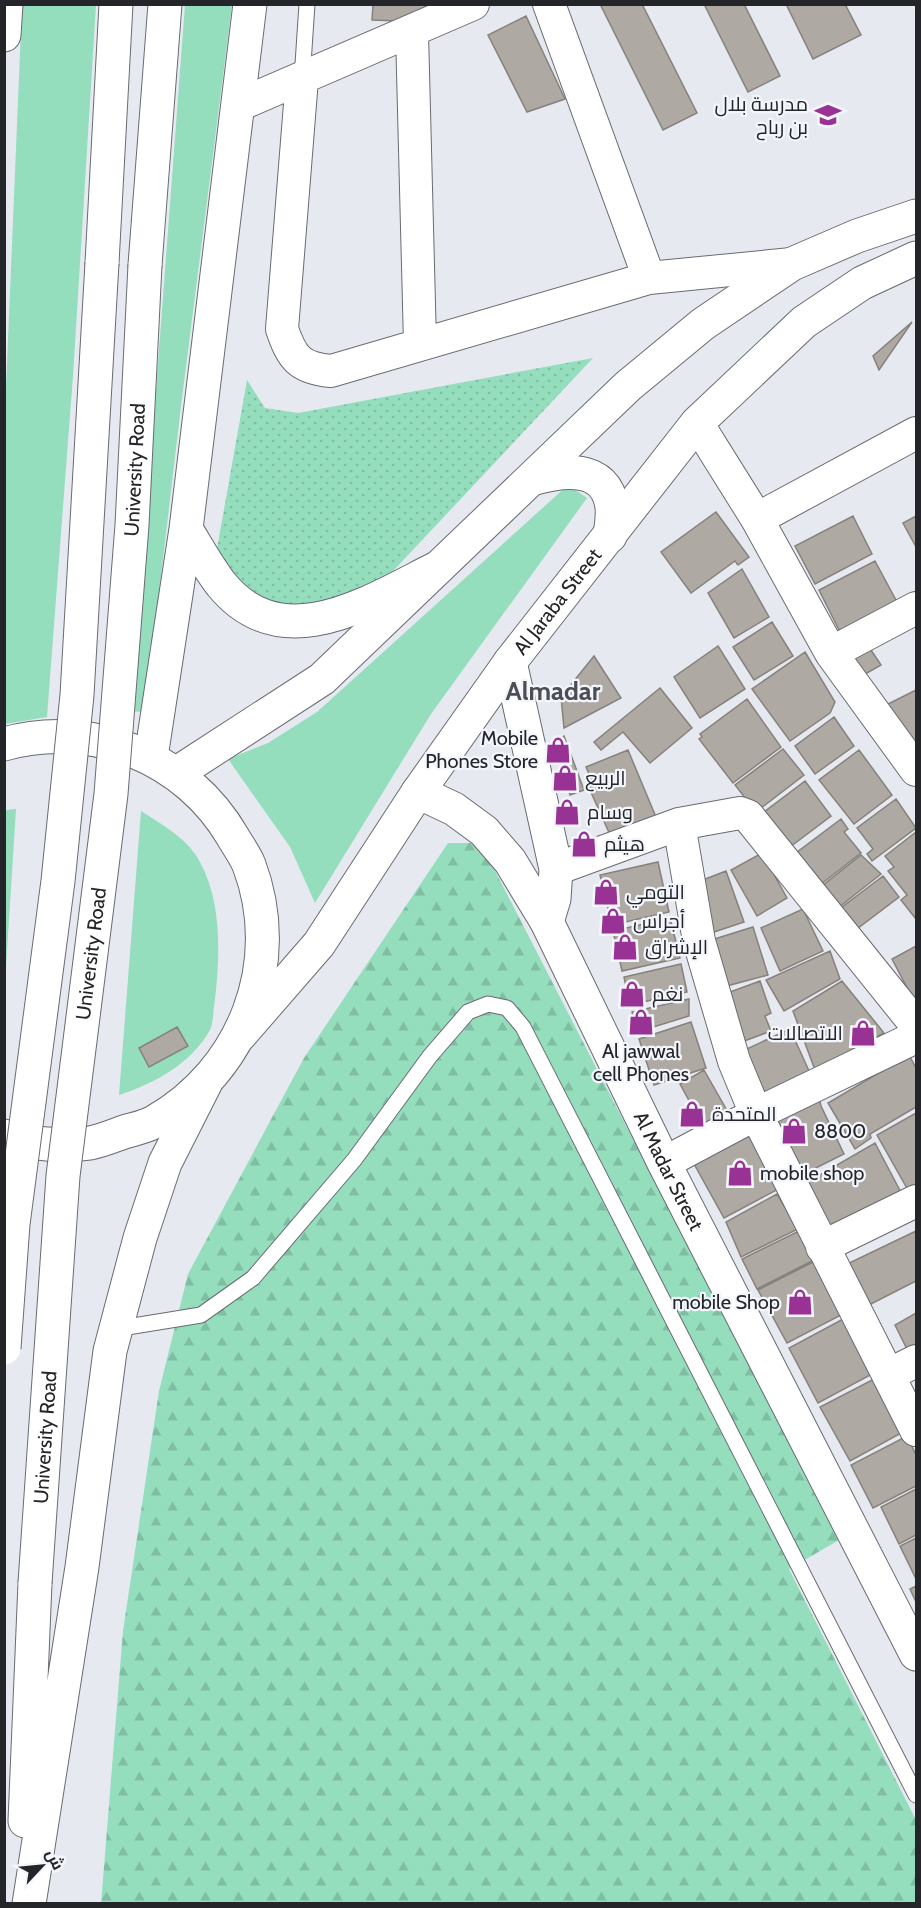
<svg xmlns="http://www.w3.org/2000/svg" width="921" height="1908" font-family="Cabin,Cairo,sans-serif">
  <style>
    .green { fill: #94debd }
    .forest { fill: url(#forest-firs) }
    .garden { fill: url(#garden-dots) }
    .building { fill: #aea9a3; stroke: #87817c; stroke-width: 1.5 }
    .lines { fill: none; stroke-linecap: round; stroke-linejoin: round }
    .service-casing { stroke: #696b72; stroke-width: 17 }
    .minor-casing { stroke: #696b72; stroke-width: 34 }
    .tertiary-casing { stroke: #696b72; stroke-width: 35 }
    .primary-casing { stroke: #696b72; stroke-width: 35 }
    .trunk-casing { stroke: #696b72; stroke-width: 35 }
    .service { stroke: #fff; stroke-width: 15 }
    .minor { stroke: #fff; stroke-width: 32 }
    .tertiary { stroke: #fff; stroke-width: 33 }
    .primary { stroke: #fff; stroke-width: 33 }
    .trunk { stroke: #fff; stroke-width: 33 }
    .trunk-bridge-casing { stroke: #696b72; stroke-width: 35; stroke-linecap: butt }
    .trunk-bridge { stroke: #fff; stroke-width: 33 }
    .labels { text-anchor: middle; stroke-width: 4.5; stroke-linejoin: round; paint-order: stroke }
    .poi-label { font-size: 20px; fill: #242528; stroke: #f4f6fd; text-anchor: start }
    .street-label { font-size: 20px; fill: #242528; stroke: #f4f6fd }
    .district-label { font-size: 26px; font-weight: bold; fill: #4c4e53; stroke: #f4f6fd }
  </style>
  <defs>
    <pattern id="forest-firs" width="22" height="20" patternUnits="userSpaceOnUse" patternTransform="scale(1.5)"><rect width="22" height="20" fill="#94debd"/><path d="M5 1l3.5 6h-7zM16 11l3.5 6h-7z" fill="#7fbea2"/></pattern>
    <pattern id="garden-dots" width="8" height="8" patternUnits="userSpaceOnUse" patternTransform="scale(1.5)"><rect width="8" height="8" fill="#94debd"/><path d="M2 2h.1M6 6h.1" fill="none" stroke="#7fbea2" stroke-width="1.8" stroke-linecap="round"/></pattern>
  </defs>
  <rect width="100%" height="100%" fill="#e6e9f0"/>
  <path class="green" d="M22,5H96L73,376L47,717L5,724L4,435Z
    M185,5H232L181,406L145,712L124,711L147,509Z
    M568,485L587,498L431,714L315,903L290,847L228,759L268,743L317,712Z
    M16,809L5,983V810Z
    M141,811C163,825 188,839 200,862C223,904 220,962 214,1007C213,1014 213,1024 210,1030C191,1064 155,1083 119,1095Z"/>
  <path class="forest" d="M448,843H476L491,863L839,1540L789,1569L916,1820V1903L101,1904L123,1631L159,1391L188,1274L304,1058Z"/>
  <path class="garden" d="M593,358L380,585L318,620L271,608L215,560L247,380L265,408L298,413Z"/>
  <path class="building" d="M373,4H425L424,22L372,20Z
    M600,4H642L697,113L663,130Z
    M704,4H744L780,76L748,92Z
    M786,4H845L861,35L813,59Z
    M526,16L565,99L527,112L488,35Z
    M912,322L879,370L873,356Z
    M716,512L749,557L738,565L735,561L691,593L661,552Z
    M853,516L872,554L815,584L795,546Z
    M916,516V547L903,523Z
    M875,561L897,602L840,632L819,590Z
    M742,569L769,617L734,638L708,593Z
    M772,622L793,656L754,680L733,647Z
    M718,646L745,689L700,718L674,677Z
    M869,647L881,665L860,677L847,658Z
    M805,652L835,702L830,713L790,741L752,689Z
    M594,656L621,698L564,728L561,697Z
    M660,688L692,728L650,763L623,732L601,750L594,742Z
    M916,690V751L882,707Z
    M747,699L781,747L733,783L699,739L702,737L700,734Z
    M834,717L854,746L815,774L795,746Z
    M564,736L584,790L570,795L556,747Z
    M783,749L804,775L756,812L735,785Z
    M628,750L656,817L611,837L589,788L594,786L586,767Z
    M859,750L892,795L854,824L819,780Z
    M805,781L831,816L786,850L760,815Z
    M896,799L916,828L872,861L867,854L873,849L857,828Z
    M841,819L848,829L844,832L861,853L816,888L792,856Z
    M916,832V919L901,900L907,895L888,871L894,867L885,856Z
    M762,853L787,898L757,916L731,870Z
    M861,855L881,874L838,908L822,886Z
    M658,862L669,912L612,925L600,875Z
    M726,871L744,922L711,933L695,883Z
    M883,876L899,897L853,932L837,911Z
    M803,909L823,951L780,971L761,928Z
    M670,918L680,958L622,971L613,931Z
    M753,927L768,975L723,987L708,941Z
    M916,946V1005L892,959Z
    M830,951L840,979L784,1011L766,980Z
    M681,964L687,992L630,1005L624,977Z
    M760,981L771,1013L765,1016L771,1031L739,1043L722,995Z
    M842,981L884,1033L815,1070L793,1011Z
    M689,999V1016L637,1032L632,1012Z
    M691,1022L706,1068L654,1085L639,1039Z
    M177,1027L188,1046L149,1067L139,1048Z
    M790,1029L810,1073L760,1095L740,1052Z
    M909,1055L916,1068V1107L870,1134L871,1138L855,1149L828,1103Z
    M704,1070L729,1114L704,1128L680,1084Z
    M818,1093L821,1106L844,1154L800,1176L770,1118Z
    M916,1113V1197L913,1199L877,1135Z
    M756,1128L786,1185L724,1218L693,1162Z
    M875,1143L906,1202L833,1240L804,1184Z
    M777,1194L798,1229L741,1257L726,1222Z
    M799,1231L814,1260L757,1289L742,1259Z
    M916,1231V1281L867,1306L845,1265Z
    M815,1261L843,1314L787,1343L758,1290Z
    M916,1313V1357L912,1359L895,1325Z
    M845,1318L874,1373L818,1403L789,1348Z
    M876,1378L905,1431L850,1461L820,1407Z
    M907,1436L916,1455V1486L873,1508L851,1465Z
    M916,1489V1535L899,1544L881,1507Z
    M916,1538V1579L900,1546Z
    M916,1586V1602L910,1589Z"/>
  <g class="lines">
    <g class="service-casing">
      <path id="service" d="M302,79L307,4
        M115,1329L201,1315L253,1278L354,1160L430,1056L468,1012L488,1004L507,1008L523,1027L916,1795"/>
    </g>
    <g class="minor-casing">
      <path id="minor" d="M549,4L649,278
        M412,33L420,343
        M302,79L282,329C292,358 299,368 331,371L649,278L792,264
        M239,105L473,4
        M697,423L757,519L831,653L916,770
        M757,519L916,433
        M831,653L916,608
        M679,824L699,941L734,1061L756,1114L916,1430
        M556,869L679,824L740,813L748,816L916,1025
        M664,1163L756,1114L916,1037
        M822,1247L916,1201
        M888,1375L916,1361"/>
    </g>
    <g class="tertiary-casing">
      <g id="tertiary">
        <path d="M510,662L556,869L554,899L547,922"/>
        <path id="s1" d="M418,792L454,809L484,831L510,861L547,922L664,1163L916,1654"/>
      </g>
    </g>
    <g class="primary-casing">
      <g id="primary">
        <path d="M532,479C563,470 606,464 612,507C613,516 611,527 610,536"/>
        <path d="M4,744C93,719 187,758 233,837C238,846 245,855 249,865C286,963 244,1071 154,1122C145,1127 134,1129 124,1132C113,1136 101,1141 90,1143C66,1147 27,1144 4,1136"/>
        <path d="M177,773L322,679L628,386L703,324L792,264L857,236L916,216"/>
        <path id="s2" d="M240,1035L319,944L418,792L510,662L697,423L804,322L862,283L916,258"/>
      </g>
    </g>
    <g class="trunk-casing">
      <path id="trunk" d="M4,35L6,4
        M102,263L116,4
        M145,265L165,4
        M186,529C197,547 208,567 221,584C282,659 369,602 435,569
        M151,757L186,529L250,4
        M25,1821L35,1583
        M29,1904L82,1567L110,1351L140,1238L165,1163L206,1082"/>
    </g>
    <use href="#service" class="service"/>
    <use href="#minor" class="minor"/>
    <use href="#tertiary" class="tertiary"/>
    <use href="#primary" class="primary"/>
    <use href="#trunk" class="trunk"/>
    <g class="trunk-bridge-casing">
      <g id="trunk-bridge">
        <path d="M4,1348L13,1224L58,881L77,695L102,263"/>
        <path id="s3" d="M35,1583L63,1176L111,794L132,525L145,265"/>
      </g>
    </g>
    <use href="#trunk-bridge" class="trunk-bridge"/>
  </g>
  <defs>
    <g id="school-bare" transform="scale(2.07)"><path d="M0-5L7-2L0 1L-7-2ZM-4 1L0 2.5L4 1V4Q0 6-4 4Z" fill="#993295" stroke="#f4f6fd" stroke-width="2.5" paint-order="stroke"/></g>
    <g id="shop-bare" transform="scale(2.07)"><path d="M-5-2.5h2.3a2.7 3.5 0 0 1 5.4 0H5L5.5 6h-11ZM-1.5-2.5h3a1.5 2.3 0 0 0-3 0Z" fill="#993295" stroke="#f4f6fd" stroke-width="2.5" paint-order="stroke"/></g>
  </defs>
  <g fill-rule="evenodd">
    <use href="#school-bare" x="828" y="115"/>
    <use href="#shop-bare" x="558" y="750"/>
    <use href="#shop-bare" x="565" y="778"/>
    <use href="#shop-bare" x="567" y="812"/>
    <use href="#shop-bare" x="584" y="844"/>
    <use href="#shop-bare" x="606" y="892"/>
    <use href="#shop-bare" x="613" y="921"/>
    <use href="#shop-bare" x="625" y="947"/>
    <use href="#shop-bare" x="632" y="994"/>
    <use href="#shop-bare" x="641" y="1022"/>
    <use href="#shop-bare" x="863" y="1033"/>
    <use href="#shop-bare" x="692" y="1114"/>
    <use href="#shop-bare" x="794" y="1131"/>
    <use href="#shop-bare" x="740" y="1173"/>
    <use href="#shop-bare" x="800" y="1302"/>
  </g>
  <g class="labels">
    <g class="poi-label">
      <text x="808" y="111" text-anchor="end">مدرسة بلال<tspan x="808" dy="23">بن رباح</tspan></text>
      <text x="538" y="745" text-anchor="end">Mobile<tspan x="538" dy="23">Phones Store</tspan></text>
      <text x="585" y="785">الربيع</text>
      <text x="587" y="819">وسام</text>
      <text x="604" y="851">هيثم</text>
      <text x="626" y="899">التومي</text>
      <text x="633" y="928">أجراس</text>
      <text x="645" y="954">الإشراق</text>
      <text x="652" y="1001">نغم</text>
      <text x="843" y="1040" text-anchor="end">الاتصالات</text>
      <text x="641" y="1058" text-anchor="middle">Al jawwal<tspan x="641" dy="23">cell Phones</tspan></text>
      <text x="712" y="1121">المتحدة</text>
      <text x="814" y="1138">8800</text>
      <text x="760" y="1180">mobile shop</text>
      <text x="780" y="1309" text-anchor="end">mobile Shop</text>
    </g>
    <g class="street-label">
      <text dy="7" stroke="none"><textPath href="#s3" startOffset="1118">University Road</textPath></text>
      <text dy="7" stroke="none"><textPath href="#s2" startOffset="538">Al Jaraba Street</textPath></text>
      <text dy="7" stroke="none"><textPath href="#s3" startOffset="632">University Road</textPath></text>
      <text dy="7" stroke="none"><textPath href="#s1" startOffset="465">Al Madar Street</textPath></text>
      <text dy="7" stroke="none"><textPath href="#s3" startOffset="146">University Road</textPath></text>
    </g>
    <g class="district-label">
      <text x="553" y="700">Almadar</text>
    </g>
  </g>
  <rect width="921" height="1908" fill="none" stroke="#242528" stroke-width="12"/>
  <g transform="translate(42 1866) rotate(64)" stroke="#f4f6fd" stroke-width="4.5" paint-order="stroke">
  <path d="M0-4.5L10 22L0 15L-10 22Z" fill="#242528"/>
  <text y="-9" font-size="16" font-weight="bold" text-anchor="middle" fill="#242528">ش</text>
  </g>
</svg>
